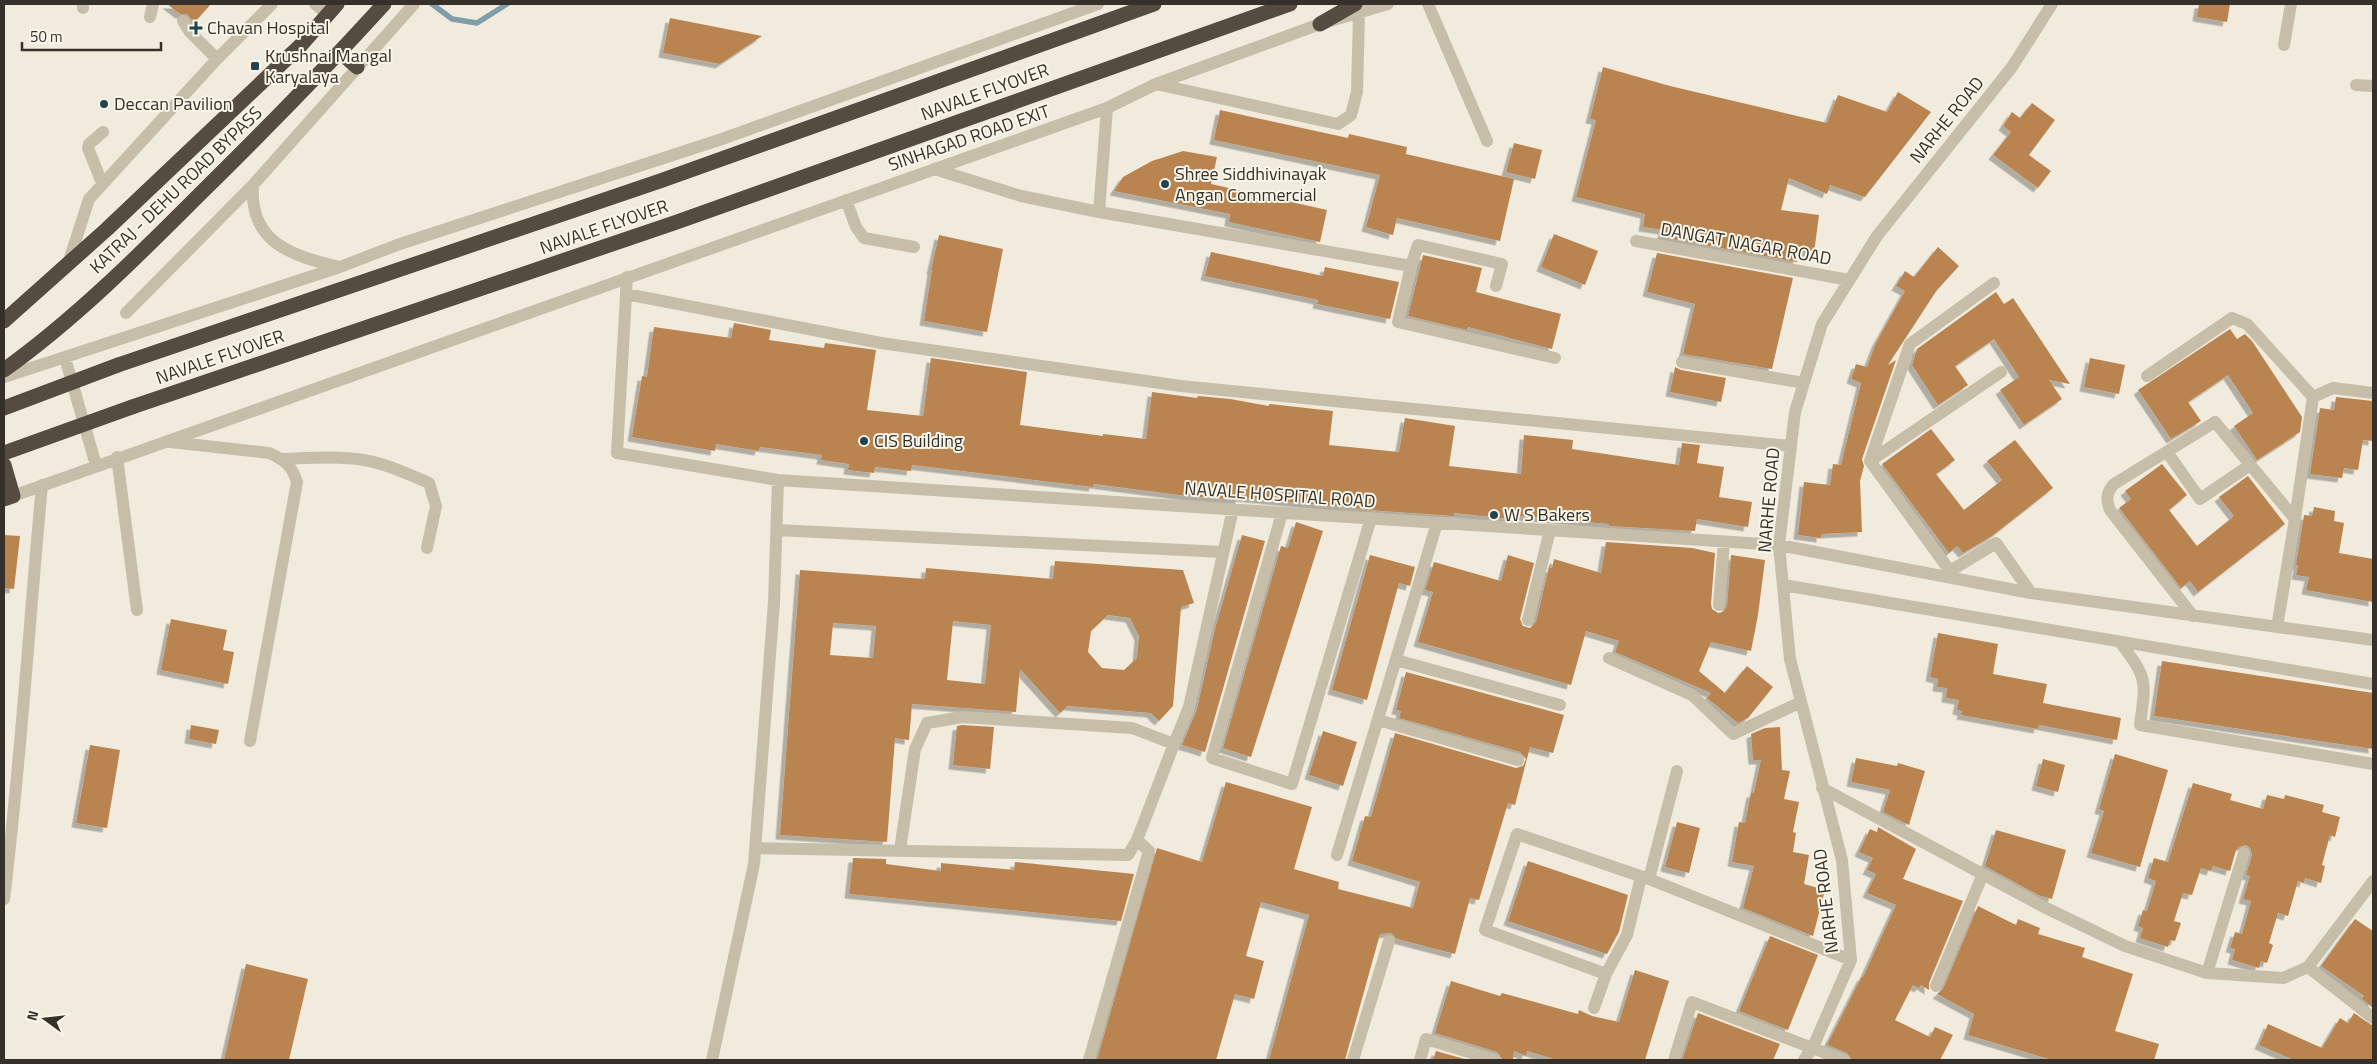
<svg xmlns="http://www.w3.org/2000/svg" width="2377" height="1064" font-family="'Titillium Web',sans-serif">
  <style>
    .lines { fill: none; stroke-linecap: round; stroke-linejoin: round }
    .stream { stroke: #7f9eaa; stroke-width: 5.5 }
    .building { fill: #ba8451; fill-rule: evenodd; filter: url(#shadow) }
    .minor { stroke: #c7beaa; stroke-width: 12 }
    .highway { stroke: #554c41; stroke-width: 15 }
    .highway-bridge { stroke: #554c41; stroke-width: 15 }
    .poi-dot { fill: #224452; stroke: #f8f5e9; stroke-width: 2 }
    .labels { text-anchor: middle; stroke-width: 4; stroke-linejoin: round; paint-order: stroke }
    .poi-label { font-size: 18px; fill: #353029; stroke: #f8f5e9; text-anchor: start }
    .street-label { font-size: 18px; fill: #353029; stroke: #f8f5e9 }
  </style>
  <defs>
    <filter id="shadow"><feDropShadow dx="-4.5" dy="4.5" stdDeviation="0" flood-color="#0004"/></filter>
  </defs>
  <rect width="100%" height="100%" fill="#f0ebdd"/>
  <g class="lines">
    <path class="stream" d="M432,4L452,19L477,23L507,4"/>
  </g>
  <path class="building" d="M167,4H211L194,23L187,14H180Z
    M2199,4H2230L2227,22L2197,17Z
    M670,18L762,36L720,64L663,53Z
    M1603,67L1670,86L1827,123L1838,95L1887,112L1898,92L1931,112L1865,197L1830,185L1827,194L1789,178L1781,210L1819,215L1814,253L1799,251L1797,262L1661,237L1663,230L1643,227L1645,214L1576,197L1596,120L1590,119Z
    M2032,103L2055,120L2029,155L2051,171L2038,188L1993,155L2011,132L2003,126L2012,112L2020,118Z
    M1220,110L1348,138L1349,134L1407,147L1406,154L1514,179L1500,241L1397,218L1393,235L1366,227L1380,175L1214,140Z
    M1514,143L1542,150L1535,179L1506,172Z
    M1183,151L1217,157L1211,184L1327,210L1320,242L1229,222L1230,214L1114,191L1123,177L1152,161Z
    M1554,234L1598,251L1585,285L1541,267Z
    M939,235L1003,249L987,332L924,321L932,270H931Z
    M1938,247L1959,266L1937,290L1888,365L1896,360L1862,459L1864,466L1860,481L1862,532L1821,534V538L1798,535L1804,482L1830,485L1833,464L1841,465L1861,383L1851,379L1856,364L1867,367L1876,343L1905,291L1896,286L1905,271L1914,277Z
    M1211,252L1323,276L1325,267L1399,282L1390,319L1317,304L1318,300L1205,276Z
    M1657,253L1793,278L1772,369L1683,354L1695,304L1647,292Z
    M1423,255L1482,268L1476,292L1561,314L1552,349L1468,327L1467,330L1408,316Z
    M1996,292L2004,304L2013,298L2070,384L2049,380L2062,399L2024,425L2000,390L2019,377L1994,339L1955,366L1968,385L1938,405L1912,365L1917,349Z
    M734,323L771,330L769,340L824,348L825,343L876,350L867,410L923,416L931,358L1027,372L1020,425L1103,436V434L1146,439L1152,392L1197,398L1198,396L1230,399L1269,406V404L1333,411L1329,445L1399,452L1405,418L1455,426L1449,466L1521,474L1524,435L1573,440L1572,449L1679,465L1682,443L1700,445L1697,463L1724,467L1719,497L1752,502L1748,527L1697,519L1695,531L1609,526V524L1520,516V520L1454,513V516L1382,511L1240,497V500L1187,496L1094,484L1093,487L912,465L911,471L875,467L874,473L848,470L849,464L821,460L822,455L760,447L759,451L716,444L715,451L632,437L642,376L647,377L654,327L731,338Z
    M2230,329L2237,339L2245,334L2252,341L2302,417L2300,432L2257,460L2234,426L2253,413L2228,375L2188,402L2201,421L2171,439L2138,390Z
    M2090,358L2125,365L2119,394L2084,387Z
    M1675,367L1681,370L1726,378L1721,402L1670,392Z
    M2336,397L2373,401V441L2363,440L2358,470L2344,468L2342,478L2310,474L2320,408L2334,410Z
    M1931,429L1955,460L1936,474L1964,510L2002,480L1987,461L2015,440L2053,488L1992,536L1963,553L1957,546L1949,553L1882,464Z
    M2162,464L2187,495L2169,510L2197,546L2234,516L2219,497L2248,476L2285,524L2198,592L2190,581L2181,588L2119,508L2131,499L2125,491Z
    M2314,507L2335,511L2334,521L2344,523L2339,553L2373,559V602L2306,590L2309,577L2296,575L2298,566L2296,565L2304,515L2312,516Z
    M1296,522L1323,531L1251,757L1223,748L1281,546L1288,548Z
    M4,535L20,536L14,589L4,588Z
    M1242,535L1265,541L1205,752L1182,745L1197,709L1215,629Z
    M1606,542L1692,548L1715,553L1711,604L1712,609L1718,613L1723,612L1727,606L1731,555L1765,560L1758,615L1751,651L1711,642L1699,671L1725,693L1747,666L1773,687L1748,718L1738,723L1707,698L1711,693L1615,652L1619,641L1586,631L1571,685L1418,642L1433,592L1425,590L1434,562L1501,581L1508,555L1534,563L1520,619L1523,626L1530,628L1536,622L1549,567L1552,568L1554,559L1601,573Z
    M1370,555L1415,567L1410,586L1399,583L1367,700L1332,690Z
    M1055,561L1183,570L1194,603L1181,607L1173,706L1159,721L1151,713L1068,706L1060,713L1020,669L1016,712L912,704L909,740L895,738L887,842L780,835L800,570L925,579L926,568L1053,579ZM1108,615L1130,618L1139,636L1137,658L1124,670L1102,668L1088,652L1091,631ZM953,621L991,625L985,684L947,680ZM833,623L876,626L873,658L830,655Z
    M171,619L227,630L223,650L234,652L228,684L161,670Z
    M1938,633L1998,644L1993,674L2047,684L2043,703L2121,718L2117,740L2039,725L2038,729L1961,715L1962,711L1957,710L1959,700L1946,698L1947,688L1937,687L1938,679L1930,677Z
    M2162,661L2373,693V749L2154,716Z
    M1406,672L1564,715L1553,753L1530,747L1515,805L1508,803L1479,900L1470,898L1455,954L1397,939L1391,933L1380,934L1345,1060H1269L1309,915L1261,902L1246,956L1264,961L1254,999L1235,994L1216,1060H1097L1157,848L1202,862L1226,782L1312,807L1294,869L1339,882L1338,889L1413,908L1420,882L1352,861L1365,816L1371,817L1395,733L1516,768L1523,766L1526,759L1520,752L1399,718L1401,711L1396,710Z
    M191,725L219,730L216,744L189,739Z
    M962,725L994,727L990,769L953,765L957,726Z
    M1780,727L1782,770L1790,771L1784,799L1799,802L1793,832L1796,833L1793,852L1809,855L1804,884L1825,890L1813,936L1743,908L1754,866L1732,862L1739,822L1745,823L1751,793H1754L1761,760H1753L1751,734L1765,728Z
    M1323,731L1357,742L1343,786L1309,775Z
    M90,745L120,750L107,828L76,823Z
    M2115,754L2168,770L2140,867L2091,853L2104,811L2099,809Z
    M1856,758L1897,766L1898,763L1925,771L1909,825L1883,812L1890,790L1851,782Z
    M2043,759L2065,765L2058,792L2036,786Z
    M2193,783L2232,794L2230,800L2263,809L2267,795L2284,799L2285,795L2324,805L2322,812L2340,817L2335,837L2330,835L2322,865L2325,866L2321,883L2305,878L2304,883L2298,881L2288,916L2278,913L2269,943L2273,945L2267,963L2261,961L2259,968L2232,960L2235,949L2230,948L2235,932L2242,934L2251,901L2243,899L2250,876L2246,875L2252,855L2250,848L2246,845L2239,847L2236,850L2230,871L2213,866L2211,871L2201,868L2192,895L2183,893L2174,921L2181,923L2175,941L2170,940L2168,947L2140,938L2143,928L2138,926L2143,910L2147,911L2156,881L2148,878L2154,858L2168,862Z
    M1677,822L1700,828L1689,873L1665,867Z
    M1878,827L1916,849L1903,879L1963,901L1929,983V990L1921,985L1919,988L1913,985L1895,1020L1930,1037L1935,1027L1953,1035L1940,1060H1852L1847,1053L1827,1045L1862,976L1863,977L1896,905L1867,893L1876,874L1867,870L1873,858L1859,852L1870,829L1877,832Z
    M1996,830L2066,850L2052,899L2038,895L1985,866Z
    M853,858L886,859V864L941,871V863L1014,870L1015,862L1134,874L1121,921L849,894Z
    M1528,861L1628,895L1619,932L1607,954L1508,921Z
    M1978,906L2016,925L2018,919L2040,928L2038,934L2085,948L2082,957L2133,974L2115,1031L2159,1044L2154,1060H2052L1968,1035L1974,1014L1937,994L1943,989Z
    M2355,919L2373,931V1008L2362,999L2364,996L2321,966Z
    M1770,936L1818,955L1788,1030L1739,1011Z
    M246,964L308,979L289,1060H224Z
    M1635,970L1669,981L1645,1060H1557L1527,1051L1526,1056L1514,1051L1513,1060H1503L1497,1052L1435,1033L1451,981L1500,996L1502,993L1578,1014L1579,1010L1592,1016L1619,1022Z
    M1698,1013L1780,1044L1773,1060H1682Z
    M2354,1013L2373,1026V1060H2294L2259,1045L2268,1024L2322,1048L2340,1018L2348,1023Z
    M1436,1051L1468,1060H1433Z"/>
  <g class="lines">
    <path class="minor" d="M315,4L327,14
      M1428,4L1487,141
      M83,8V4
      M150,17L153,4
      M183,21L190,32L217,59
      M2284,45L2291,4
      M1156,84L1338,124L1351,115L1357,92L1359,14
      M2356,85L2373,86
      M934,169L1021,196L1099,212L1411,266L1418,245L1502,264L1496,286
      M102,183L88,148L89,144L103,132
      M253,185C249,243 292,256 340,267
      M846,200L856,227L864,238L914,247
      M1099,212L1107,108
      M1636,241L1849,280
      M68,264L89,199L217,59L272,4
      M1411,266L1398,322L1555,358
      M627,277L617,453L778,480L1779,545L2031,593L2373,640
      M626,294L881,343L1181,386L1791,446
      M126,313L253,185L414,4
      M65,358L96,465
      M1682,362L1804,383
      M2001,372L1870,461L1950,571L1996,543L2031,593
      M2147,376L2232,318L2247,324L2313,397L2295,519
      M4,377L340,267L397,245L722,139L1098,4
      M2313,397L2333,388L2373,393
      M170,442L269,453C285,460 292,466 297,482L250,741
      M2167,452L2200,499L2250,465
      M117,457L137,610
      M283,459C310,458 338,456 364,460C387,464 408,474 429,483L436,506L427,548
      M1870,461L1910,344L1994,283
      M13,496L1107,108L1156,84L1320,24L1388,4
      M1282,513L1212,758L1292,784L1371,518
      M777,530L1223,552
      M1783,585L2373,684
      M1719,605L1724,542
      M2193,616L2110,510C2106,499 2106,493 2114,484L2215,422L2295,519L2277,627
      M1528,620L1550,530
      M2120,642C2148,679 2146,680 2140,725L2373,764
      M1609,658L1692,695L1733,734L1801,702
      M1396,660L1560,705
      M1378,720L1518,760
      M1174,744L1189,707L1233,509
      M1822,788L2044,907L2125,946L2207,973L2283,978L2308,967L2373,1018
      M755,848L1128,855L1137,840L1174,744L1132,728L962,717L927,723L915,749L900,850
      M1337,855L1437,523
      M1641,877L1627,935L1606,974L1485,930L1517,834L1649,879L1851,960
      M1649,879L1677,771
      M4,899C21,762 29,623 42,485
      M2308,967L2373,881
      M2207,973L2244,853
      M1936,986L1983,874
      M1594,1008L1606,974
      M712,1060L754,864L774,602L778,480
      M1089,1060L1149,851L1137,840
      M1353,1060L1389,941
      M1420,1060L1426,1039L1495,1060
      M1674,1060L1692,1002L1844,1060
      M1804,1060L1813,1047L1851,960L1842,860L1790,659L1779,545L1795,412L1822,324L1877,236L2012,67L2052,4"/>
    <path class="highway" d="M1320,24L1355,4
      M340,52L357,67
      M4,321L107,229L300,46L337,4
      M118,365L660,181L1154,4
      M4,370C75,319 137,257 199,195C262,133 324,70 384,4
      M132,407L674,223L1290,4
      M4,465L13,496L4,499"/>
    <path class="highway-bridge" d="M4,408L118,365
      M4,453L132,407"/>
  </g>
  <g class="poi-dot">
    <path d="M193.5 20.5h5v5h5v5h-5v5h-5v-5h-5v-5h5z"/>
    <rect x="250" y="61" width="10" height="10" rx="2.5"/>
    <circle cx="104" cy="104" r="5"/>
    <circle cx="1165" cy="184" r="5"/>
    <circle cx="864" cy="441" r="5"/>
    <circle cx="1494" cy="515" r="5"/>
  </g>
  <g class="labels">
    <g class="poi-label">
      <text x="207" y="34">Chavan Hospital</text>
      <text x="265" y="62">Krushnai Mangal<tspan x="265" dy="21">Karyalaya</tspan></text>
      <text x="114" y="110">Deccan Pavilion</text>
      <text x="1175" y="180">Shree Siddhivinayak<tspan x="1175" dy="21">Angan Commercial</tspan></text>
      <text x="874" y="447">CIS Building</text>
      <text x="1504" y="521">W S Bakers</text>
    </g>
    <g class="street-label">
      <text transform="translate(985 92) rotate(-20)" y="6">NAVALE FLYOVER</text>
      <text transform="translate(1947 120) rotate(-51)" y="6">NARHE ROAD</text>
      <text transform="translate(969 138) rotate(-19)" y="6">SINHAGAD ROAD EXIT</text>
      <text transform="translate(176 190) rotate(-44)" y="6">KATRAJ - DEHU ROAD BYPASS</text>
      <text transform="translate(604 227) rotate(-19)" y="6">NAVALE FLYOVER</text>
      <text transform="translate(1746 244) rotate(10)" y="6">DANGAT NAGAR ROAD</text>
      <text transform="translate(220 357) rotate(-19)" y="6">NAVALE FLYOVER</text>
      <text transform="translate(1280 495) rotate(4)" y="6">NAVALE HOSPITAL ROAD</text>
      <text transform="translate(1769 500) rotate(-85)" y="6">NARHE ROAD</text>
      <text transform="translate(1826 901) rotate(-97)" y="6">NARHE ROAD</text>
    </g>
  </g>
  <rect width="2377" height="1064" fill="none" stroke="#353029" stroke-width="10"/>
  <g transform="translate(45 1019) rotate(285)" stroke="#f8f5e9" stroke-width="4" paint-order="stroke">
  <path d="M0-4L9 19L0 12L-9 19Z" fill="#353029"/>
  <text y="-8" font-size="14" font-weight="bold" text-anchor="middle" fill="#353029">N</text>
  </g>
  <path d="M22 42v8h139v-8" fill="none" stroke="#353029" stroke-width="2.5"/>
  <text x="30" y="42" font-size="15" fill="#353029" stroke="#f8f5e9" stroke-width="4" paint-order="stroke">50 m</text>
</svg>
